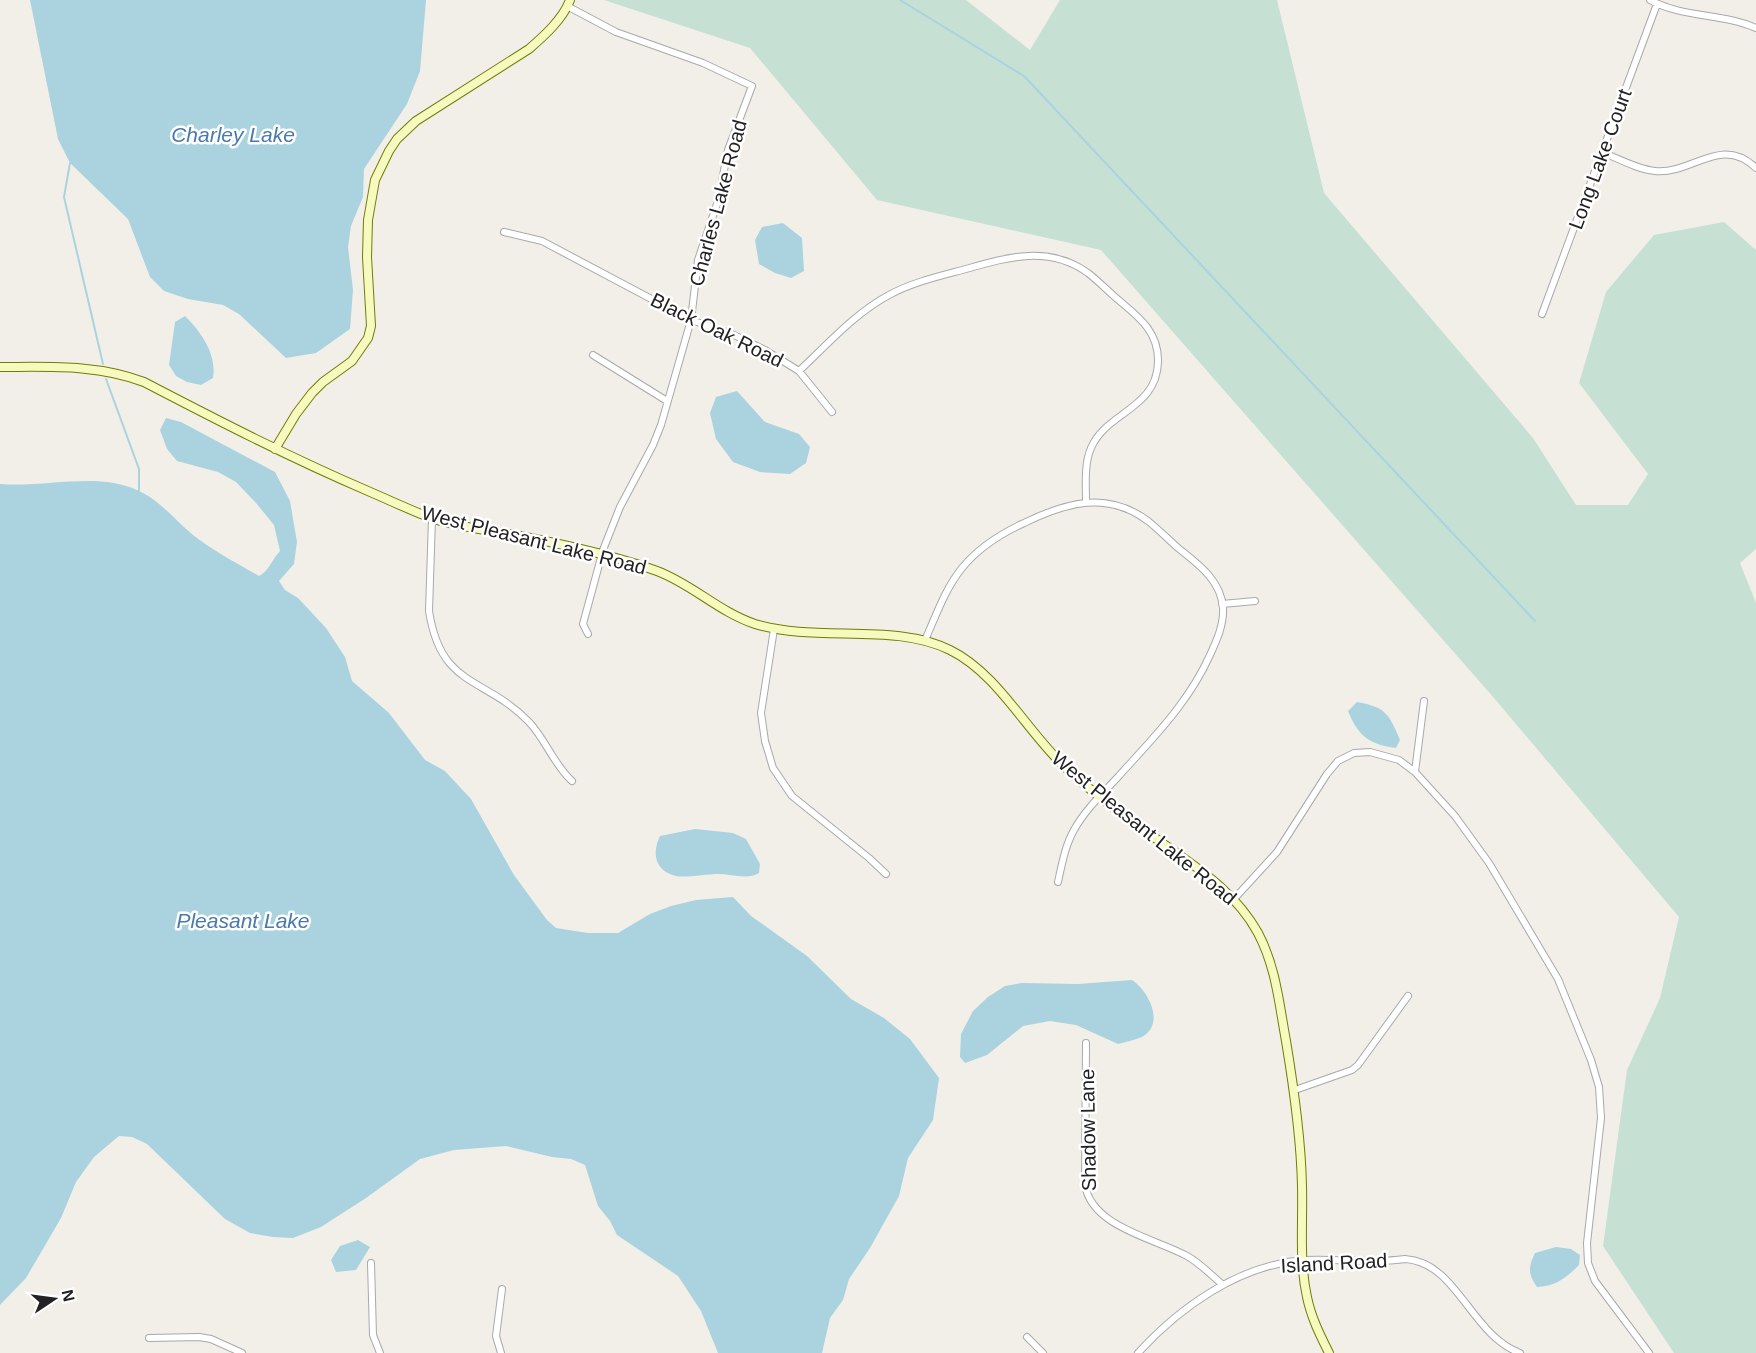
<svg xmlns="http://www.w3.org/2000/svg" width="1756" height="1353" font-family="Arial,sans-serif">
  <style>
    .wetland { fill: #c6e0d4 }
    .water { fill: #aad3df }
    .lines { fill: none; stroke-linecap: round; stroke-linejoin: round }
    .stream { stroke: #aad3df; stroke-width: 2 }
    .street-casing { stroke: #a9a9a9; stroke-width: 8 }
    .secondary-casing { stroke: #707d05; stroke-width: 10 }
    .street { stroke: #fff; stroke-width: 6 }
    .secondary { stroke: #f7fabf; stroke-width: 8 }
    .labels { text-anchor: middle; stroke-width: 5; stroke-linejoin: round; paint-order: stroke }
    .street-label { font-size: 20px; fill: #222; stroke: #fff }
    .water-label { font-size: 21px; font-style: italic; fill: #4a7aab; stroke: #fff }
  </style>
  <rect width="100%" height="100%" fill="#f2efe9"/>
  <path class="wetland" d="M604,0H966L1030,50L1060,0H1277L1324,193L1533,438L1576,505H1628L1648,474L1579,383L1606,292L1654,235L1724,222L1756,250V549L1740,563L1756,603V1353H1674L1603,1246L1627,1070L1660,998L1679,917L1494,698L1101,250L877,200L750,48Z"/>
  <path class="water" d="M30,0H426L420,71L407,104L364,169L363,197L351,226L348,247L353,290L350,329L316,353L286,358L239,314L223,305L188,299L164,291L150,277L128,219L70,163L58,139Z
    M783,223L802,238L804,271L791,278L775,273L759,264L755,240L762,227Z
    M185,316C201,332 217,354 213,378L201,385L187,382L176,376L169,365L175,322Z
    M737,391L765,422L799,434L810,447L806,463L790,474L760,472L733,462L716,439L710,413L716,397Z
    M166,418L181,422L275,472L290,501L297,542L294,564L279,581L285,590L298,598L326,628L345,657L352,681L389,713L425,760L445,771L471,799L514,875L547,920L556,928L588,933H618L650,914L671,906L696,900L733,897L751,916L807,956L851,999L884,1018L910,1039L939,1078L933,1120L908,1158L899,1196L870,1248L849,1279L843,1300L830,1318L822,1353H718L701,1311L678,1276L617,1235L610,1221L598,1206L585,1165L571,1159L552,1157L506,1146L454,1150L420,1159L366,1198L321,1227L293,1238L273,1237L250,1233L225,1219L147,1144L132,1137L119,1136L94,1157L76,1182L61,1218L26,1278L0,1305V484C38,487 77,477 114,483C153,490 166,512 193,535C213,551 237,563 259,576C268,572 273,558 280,551L274,525L256,503L236,482L218,472L177,461L167,449L160,430Z
    M1357,702C1386,707 1389,714 1400,740L1396,748C1370,745 1358,736 1348,711Z
    M695,829L733,833L746,839L760,864L759,873C748,880 731,874 718,874C707,874 685,878 676,876C654,871 652,852 660,836Z
    M1132,980C1148,990 1166,1024 1142,1037C1135,1040 1125,1042 1118,1044L1076,1025L1050,1021L1023,1026L987,1055L965,1063L960,1057L961,1034L973,1011L988,997L1005,986L1022,983L1078,984Z
    M358,1240L370,1247L356,1270L336,1272L331,1260L340,1246Z
    M1556,1247L1571,1249L1580,1255L1579,1265C1566,1278 1556,1286 1537,1287C1528,1274 1528,1267 1535,1253Z"/>
  <g class="lines">
    <path class="stream" d="M900,0L1024,76L1535,621
      M70,163L64,197L103,364
      M106,379L139,469V491"/>
    <g class="street-casing">
      <path id="street" d="M1650,0C1683,18 1722,13 1756,28
        M567,6L616,32L703,63L752,86L728,150L718,201L698,260L691,320L661,425L653,445L620,507L603,550L583,624L588,634
        M1602,152C1619,159 1637,169 1655,171C1692,175 1721,134 1756,168
        M504,232L542,241L691,320L732,334L765,350L799,371L832,412
        M1542,314L1657,4
        M593,355L667,401
        M799,371C827,345 855,313 889,295C913,282 940,276 966,269C1008,257 1049,245 1088,273C1097,280 1106,289 1115,297C1136,315 1159,330 1158,362C1157,409 1106,412 1091,448C1084,464 1086,485 1086,502
        M432,518L429,611C441,689 485,676 529,722C546,740 554,765 572,781
        M1222,604L1255,601
        M774,629L761,713L765,741L773,768L792,796L869,858L886,874
        M925,640C936,616 945,589 962,568C979,547 1000,534 1024,523C1065,503 1107,490 1148,521C1158,529 1168,539 1178,548C1198,564 1221,580 1223,608C1224,624 1217,640 1210,655C1188,704 1152,739 1117,778C1102,794 1085,810 1074,830C1065,846 1062,864 1058,882
        M1415,772L1424,701
        M1234,899L1277,852L1327,774L1338,761L1354,753L1370,752L1399,760L1415,772L1455,816L1489,863L1558,979L1591,1060L1599,1087L1601,1118L1587,1243L1588,1263L1595,1281L1649,1353
        M1086,1043L1085,1185C1092,1227 1154,1238 1187,1256C1200,1263 1212,1276 1223,1285
        M1295,1090L1352,1070L1358,1065L1408,996
        M371,1263L373,1335L380,1353
        M1027,1337L1043,1353
        M149,1338L199,1337L211,1339L242,1353
        M501,1353L496,1336L502,1289
        M1138,1353C1180,1307 1239,1265 1303,1260C1337,1258 1372,1264 1405,1259C1457,1262 1470,1334 1520,1353"/>
    </g>
    <g class="secondary-casing">
      <path id="secondary" d="M0,367C49,367 97,364 144,382C217,420 291,458 368,491C389,500 410,510 431,518C458,527 487,530 515,535C562,544 613,555 657,571C692,584 719,612 755,624C817,643 894,622 950,650C997,673 1026,730 1064,766C1093,794 1126,817 1158,840C1196,867 1235,891 1258,933C1276,967 1279,1003 1286,1041C1294,1089 1301,1137 1302,1186C1303,1223 1299,1261 1307,1297C1311,1317 1320,1335 1329,1353
        M275,449L296,414L312,393L323,382L352,361L368,338L371,326L367,257L368,220L375,180L389,151L397,139L416,121L529,49C544,36 563,19 570,0"/>
    </g>
    <use href="#street" class="street"/>
    <use href="#secondary" class="secondary"/>
  </g>
  <g class="labels">
    <g class="street-label">
      <text transform="translate(1600 159) rotate(-70)" y="7">Long Lake Court</text>
      <text transform="translate(718 203) rotate(-75)" y="7">Charles Lake Road</text>
      <text transform="translate(717 330) rotate(26)" y="7">Black Oak Road</text>
      <text transform="translate(534 540) rotate(14)" y="7">West Pleasant Lake Road</text>
      <text transform="translate(1144 828) rotate(39)" y="7">West Pleasant Lake Road</text>
      <text transform="translate(1088 1130) rotate(-91)" y="7">Shadow Lane</text>
      <text transform="translate(1334 1263) rotate(-3)" y="7">Island Road</text>
    </g>
    <g class="water-label">
      <text x="233" y="142">Charley Lake</text>
      <text x="243" y="928">Pleasant Lake</text>
    </g>
  </g>
  <g transform="translate(54 1299) rotate(77)" stroke="#ffffff" stroke-width="4.5" paint-order="stroke">
  <path d="M0-4.5L10 22L0 15L-10 22Z" fill="#222222"/>
  <text y="-9" font-size="16" font-weight="bold" text-anchor="middle" fill="#222222">N</text>
  </g>
</svg>
